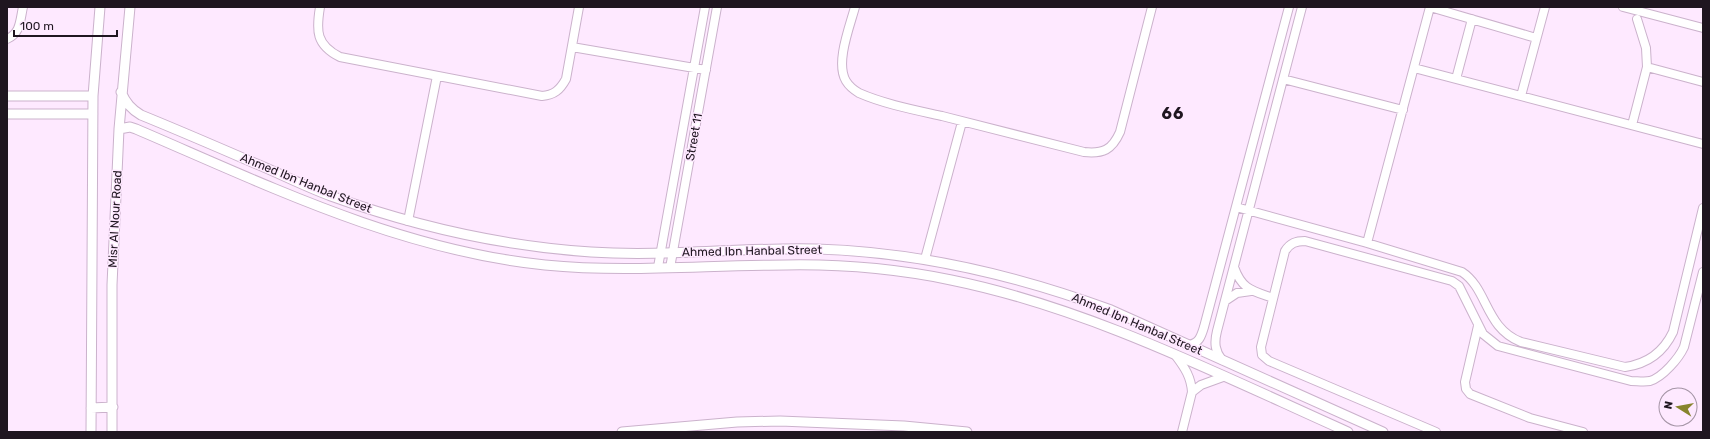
<svg xmlns="http://www.w3.org/2000/svg" width="1710" height="439" font-family="Rubik,sans-serif">
  <style>
    .lines { fill: none; stroke-linecap: round; stroke-linejoin: round }
    .minor-casing { stroke: #cbb2cc; stroke-width: 10 }
    .tertiary-casing { stroke: #cbb2cc; stroke-width: 11 }
    .minor { stroke: #fff; stroke-width: 8 }
    .tertiary { stroke: #fff; stroke-width: 9 }
    .labels { text-anchor: middle; stroke-width: 3; stroke-linejoin: round; paint-order: stroke }
    .street-label { font-size: 12px; fill: #1f1620; stroke: #fee9ff }
    .district-label { font-size: 16px; font-weight: bold; letter-spacing: 1px; fill: #1f1620; stroke: #fee9ff }
  </style>
  <rect width="100%" height="100%" fill="#fee9ff"/>
  <g class="lines">
    <g class="minor-casing">
      <path id="minor" d="M320,7C316,31 316,45 340,57L542,96C554,95 560,90 566,79L579,7
        M855,7C850,26 835,63 846,81C849,86 854,90 859,93C884,104 915,110 942,116C989,128 1036,140 1084,152C1103,154 1112,150 1120,132L1152,7
        M1430,7L1536,38
        M1623,7L1703,28
        M7,39C21,33 20,20 23,7
        M572,47L706,70
        M1647,67L1703,82
        M1414,68L1703,144
        M1283,79L1403,110
        M1456,79L1472,19
        M1521,96L1545,7
        M1632,125L1647,67L1646,48L1637,19
        M1236,207L1367,243L1462,272C1488,289 1485,328 1521,342L1625,367C1647,364 1663,353 1673,332L1703,208
        M408,221L437,76
        M1367,243L1430,7
        M925,259L962,122
        M658,267L705,7
        M1234,267C1242,290 1253,291 1273,298
        M670,268L717,7
        M1225,301L1237,293L1251,291
        M1478,326L1465,382L1466,389L1470,394L1530,418L1583,432
        M1189,345C1199,343 1201,337 1204,327L1289,7
        M1176,356C1185,368 1191,377 1192,392L1182,432
        M1222,360C1215,351 1214,343 1217,331L1302,7
        M1192,392L1201,385L1223,377
        M1436,432L1269,361L1262,355L1261,347L1285,251C1290,243 1296,241 1305,241L1452,281L1459,286L1483,334L1498,346L1631,381C1637,381 1644,382 1650,381C1663,377 1679,358 1684,347L1703,272"/>
    </g>
    <g class="tertiary-casing">
      <path id="tertiary" d="M121,92C126,103 131,109 141,115C178,130 215,146 252,162C279,173 304,186 331,196C414,226 502,246 591,252C666,257 742,247 817,249C919,252 1016,275 1111,310L1383,432
        M7,96H93
        M7,114H93
        M119,129L130,127L136,129C269,186 399,250 545,265C625,273 706,265 786,265C841,264 897,269 951,280C1089,308 1220,375 1348,432
        M91,408L113,407
        M91,432L93,96L100,7
        M112,432V285L119,129L130,7
        M622,432L737,422L780,421L904,426L967,432"/>
    </g>
    <use href="#minor" class="minor"/>
    <use href="#tertiary" class="tertiary"/>
  </g>
  <g class="labels">
    <g class="street-label">
      <text transform="translate(694 137) rotate(-80)" y="4">Street 11</text>
      <text transform="translate(306 183) rotate(22)" y="4">Ahmed Ibn Hanbal Street</text>
      <text transform="translate(115 219) rotate(-87)" y="4">Misr Al Nour Road</text>
      <text transform="translate(752 251) rotate(-1)" y="4">Ahmed Ibn Hanbal Street</text>
      <text transform="translate(1137 324) rotate(23)" y="4">Ahmed Ibn Hanbal Street</text>
    </g>
    <g class="district-label">
      <text x="1173" y="119">66</text>
    </g>
  </g>
  <rect width="1710" height="439" fill="none" stroke="#1f1620" stroke-width="16"/>
  <g transform="translate(1678 407) rotate(281)"><circle r="19" fill="#fee9ff" stroke="#a595a6"/>
  <path d="M0-3L7 15L0 10L-7 15Z" fill="#87842d"/>
  <text y="-6" font-size="11" font-weight="bold" text-anchor="middle" fill="#1f1620">N</text>
  </g>
  <path d="M14 30v6h103v-6" fill="none" stroke="#1f1620" stroke-width="2"/>
  <text x="20" y="30" font-size="12" fill="#1f1620" stroke="#fee9ff" stroke-width="3" paint-order="stroke">100 m</text>
</svg>
